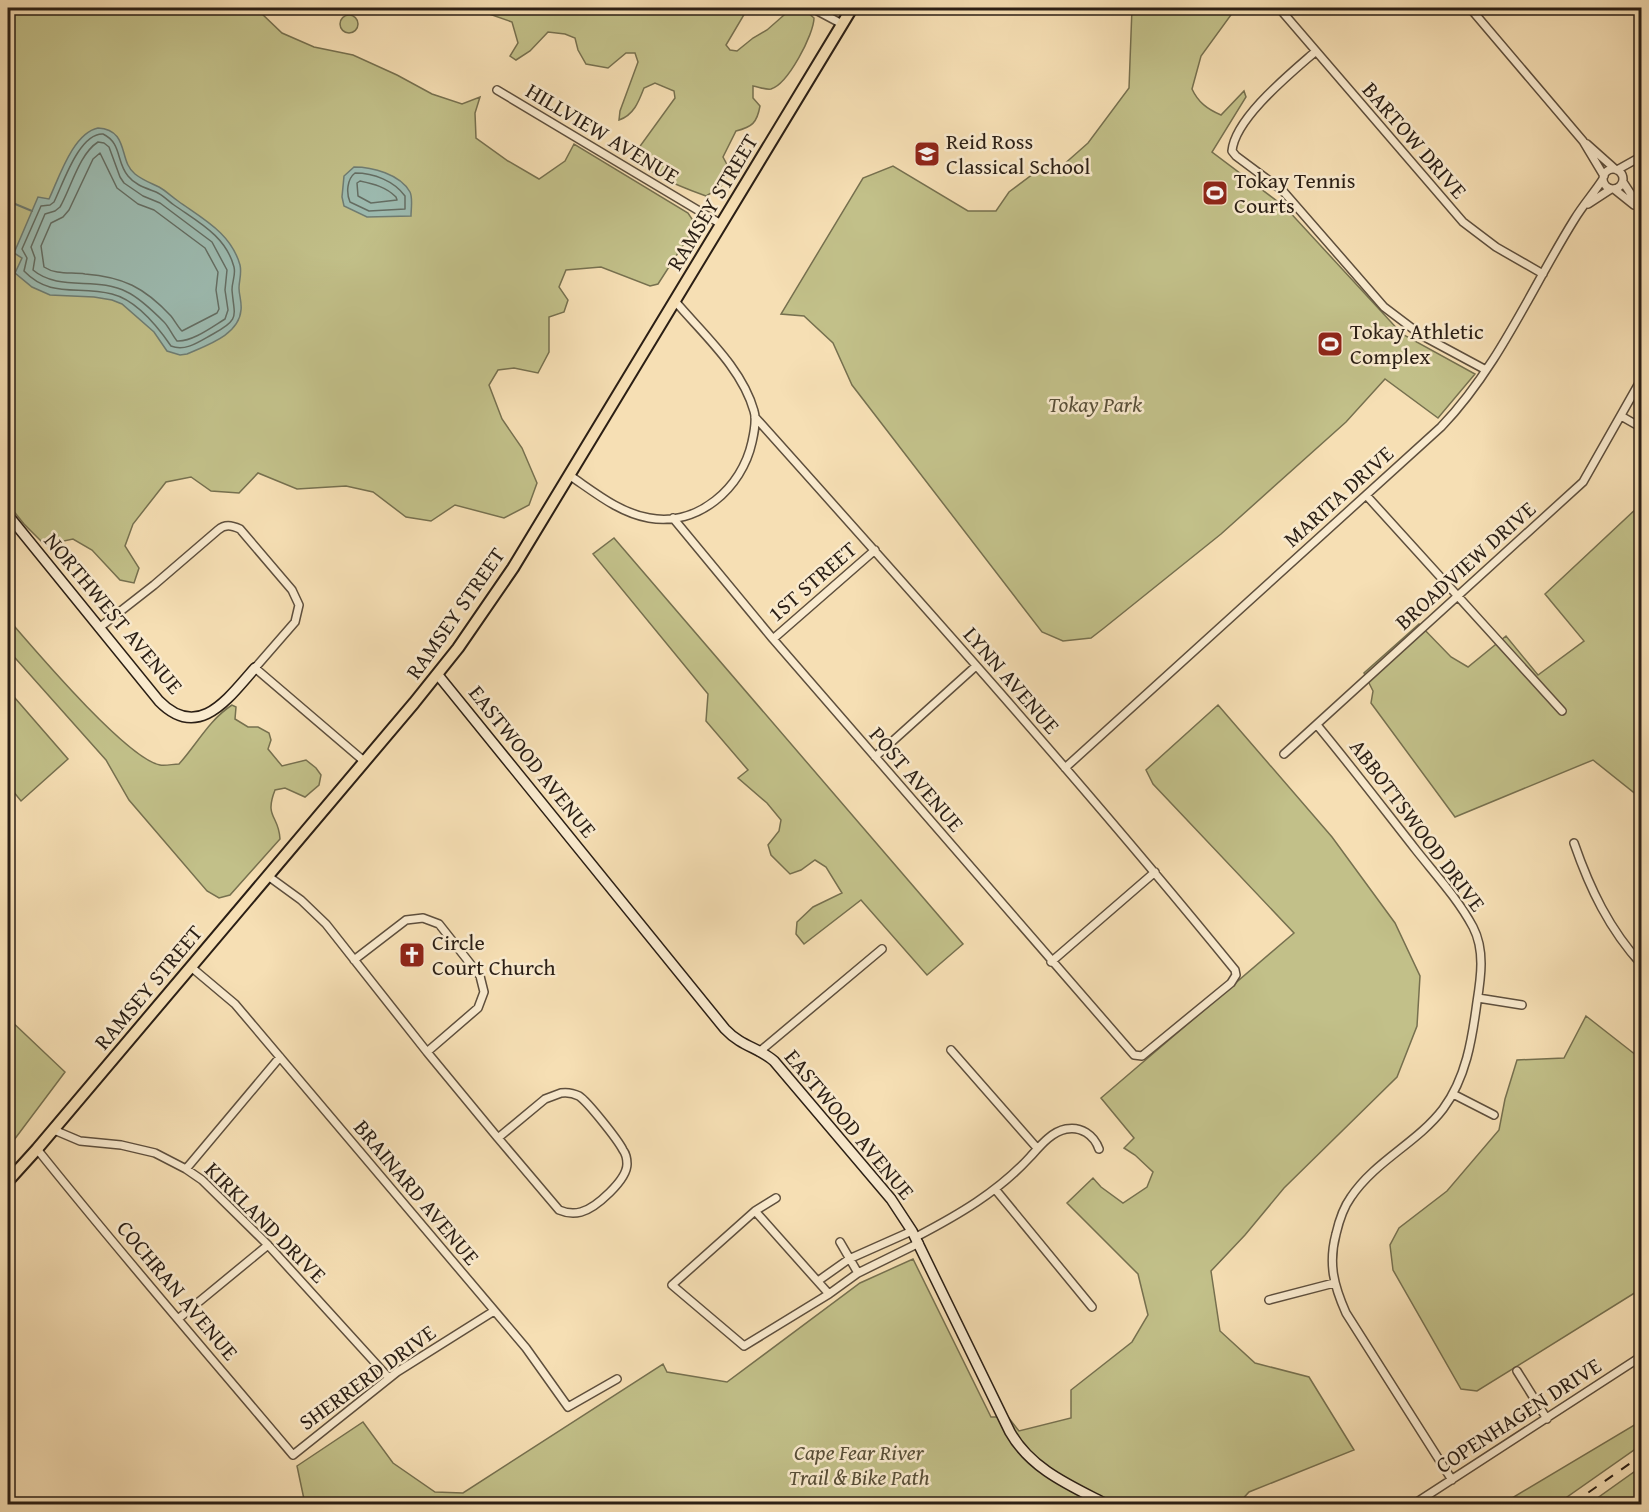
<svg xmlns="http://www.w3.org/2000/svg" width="1649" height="1512" font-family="'Gentium Book Plus',serif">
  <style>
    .green { fill: #c2c089; stroke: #76704f; stroke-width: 1.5 }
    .water { fill: #9dbcb2; stroke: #6f7d73; stroke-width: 1.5 }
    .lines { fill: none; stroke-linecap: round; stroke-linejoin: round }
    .shore { stroke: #646e64; stroke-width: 1.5 }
    .stream { stroke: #6f7d73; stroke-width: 2 }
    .street-casing { stroke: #5e4f3d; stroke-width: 10 }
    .secondary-casing { stroke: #2b1f15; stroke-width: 12 }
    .primary-casing { stroke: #2b1f15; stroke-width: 14 }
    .street { stroke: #f9eace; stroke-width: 7 }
    .secondary { stroke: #f9eace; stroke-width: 9 }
    .primary { stroke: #f6dfb4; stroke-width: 10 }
    .rail { stroke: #2b1f15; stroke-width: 2; stroke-dasharray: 10 10; stroke-linecap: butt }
    .labels { text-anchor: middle; stroke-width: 5; stroke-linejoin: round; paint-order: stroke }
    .street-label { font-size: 22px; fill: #2b1f15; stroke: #f9eace }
    .poi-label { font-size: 22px; fill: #2b1f15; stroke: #f9eace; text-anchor: start }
    .park-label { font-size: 22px; font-style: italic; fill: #584f38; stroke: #f9eace }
  </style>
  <rect width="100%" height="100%" fill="#f6dfb4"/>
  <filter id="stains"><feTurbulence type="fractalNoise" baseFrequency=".00333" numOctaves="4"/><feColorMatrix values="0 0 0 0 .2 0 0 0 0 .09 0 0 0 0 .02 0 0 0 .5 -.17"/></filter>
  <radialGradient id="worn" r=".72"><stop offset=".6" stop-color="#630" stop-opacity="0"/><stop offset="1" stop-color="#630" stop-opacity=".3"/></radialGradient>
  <path class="green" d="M8,8H234L261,13L282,33L314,47L353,55L397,75L432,94L462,104L480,97L475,113L476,138L508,161L539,179L565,161L574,144L688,213L696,225L658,284L650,286L601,267L566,270L559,287L568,300L564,312L549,317V352L538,373L514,368L498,370L489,385L502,419L522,448L537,483L529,505L504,518L455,505L431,521L406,517L373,492L346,486L297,489L258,473L239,493L211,491L191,477L166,482L133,524L125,546L139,568L134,583L120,580L92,550L73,539L45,545L24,524L8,504Z
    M472,8H746L745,13L726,45L730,50L737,51L753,38L767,30L792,8L807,12L814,18C814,34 788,84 771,89C766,90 759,87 753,86V98L760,106C757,123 752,127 736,131L723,157L730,170L720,188L706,196C692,191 643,173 639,158C638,155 638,152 638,149L675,98L674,91L655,83L644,88C639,101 634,115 619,120L620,111L638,62L635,53H626L608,68L586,64L578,50L575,38L565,34L548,32L530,51L516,60L510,56L518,43L512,22Z
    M1132,8H1236L1201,56L1192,89C1198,102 1207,109 1221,115L1244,91L1246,97L1212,152L1285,207L1402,334L1475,374L1438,418L1385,379L1346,422L1221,534L1104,628L1091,638L1063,641L1042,632L852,385L833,343L804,316L781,314L863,178L893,166L968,211H996L1009,192L1045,165L1062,166L1088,143L1129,88Z
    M340 24a9 9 0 1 1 18 0a9 9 0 1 1-18 0Z
    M1638,507L1641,510V811L1638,796L1593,760L1455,817L1371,703L1373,691L1364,673L1419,624L1451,657L1468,667L1506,636L1538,675L1584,641L1545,594Z
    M614,538L963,944L927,975L861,900L804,944L796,934L797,922L813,907L842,893L826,867L815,860L801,870L790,874L771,855L768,845L779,831L781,820L767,803L738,778L748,770L706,721L708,694L593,554Z
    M8,619C34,649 127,759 160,765C166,766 173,764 179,764C197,744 209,720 232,705L236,707L235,719L248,727H258L269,733L271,740L268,749L282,766L306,760L316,768L321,775L319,785L305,797L285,788L275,790C264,818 279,815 280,839L230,895L219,898L207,891L129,800L106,760L8,650Z
    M8,690L68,759L21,801L8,785Z
    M1218,705L1332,837L1395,923L1420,976L1417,1026L1397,1077L1284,1188L1245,1235L1211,1271L1220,1331L1255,1363L1309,1377L1354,1450L1249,1492L1238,1504H305L297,1466L363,1422L393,1463L435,1492L463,1493L663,1364L667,1372L727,1382L860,1283L913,1259L991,1417H1008L1019,1431L1071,1418V1390L1132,1342L1148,1315L1138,1274L1067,1203L1093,1178L1101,1187L1123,1203L1147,1187L1153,1172L1135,1155L1124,1148L1134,1138L1101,1098L1294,933L1153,784L1146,770Z
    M1586,1016L1641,1059V1289L1477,1391L1461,1389L1393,1270L1390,1245L1399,1228L1447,1191L1499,1130L1505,1099L1517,1060L1564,1058Z
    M8,1018L65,1072L8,1148Z
    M1641,1421V1445L1557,1504H1502Z
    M1641,1467V1504H1589Z"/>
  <path class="water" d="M98,128C130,130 118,161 135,174C144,181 151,183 159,187C166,191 171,196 178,201C203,219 231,233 240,265C242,274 239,280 239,288C239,295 242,302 241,310C239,335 207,345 187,354L180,355L167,351L154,332L122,304L112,300L94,297L50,295L32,287L15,273L22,258L14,253L38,197L49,199C59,178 73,133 98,128Z
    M354,167C372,167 400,174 410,192C413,198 411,209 411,216L367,217L344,206L342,197L344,176Z"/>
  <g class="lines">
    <path class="shore" d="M103,134C122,143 116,162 128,176C135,185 146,188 156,192C163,195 168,201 174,205C198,222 226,236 234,267C236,275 232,281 232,290C234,316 241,319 213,334C200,341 186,352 171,346C158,327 136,300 112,294C78,285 51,299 24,271L27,258L22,249L41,206L50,205L54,202C63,184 79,133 103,134Z
      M98,142L104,143L109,147L120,177L124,183L143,196L160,203L212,242L227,270L225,290L228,310L225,319C212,327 192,342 177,341C172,335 169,327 164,322C154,312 140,298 127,292C98,276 59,292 33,270L35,258L31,247L45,214L55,211L60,207C71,188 79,154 98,142Z
      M100,153L117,188L138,204L154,210L205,248L218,272L216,290L219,309L217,313L182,331C178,327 175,321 171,316C144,287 123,277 85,274C71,272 56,275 44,267L41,246L51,223L63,217L69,210L93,159Z
      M355,173C374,173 394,181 405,196V209L369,211L350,202C346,193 347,179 355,173Z
      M360,181C374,184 386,187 396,197L397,200L371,203L358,196L357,183Z"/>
    <path class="stream" d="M8,201L32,211"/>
    <g class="street-casing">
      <path id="street" d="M812,8L842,24
        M1279,8L1463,222L1496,247L1543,274
        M1470,8L1583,141L1604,176
        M1316,51C1291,73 1235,118 1232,151L1236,156L1283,191L1384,307L1421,335L1486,370
        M497,90L721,224
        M1587,144L1615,169
        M1603 179a10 10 0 1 1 20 0a10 10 0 1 1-20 0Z
        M1617,170L1642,156
        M1623,182L1642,211
        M1614,189L1634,205
        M1588,204L1611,189
        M1621,416L1642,428
        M569,475C593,491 619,513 649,518C698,527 742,488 752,442C754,433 757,420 754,411C742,368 703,334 675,301
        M1366,495L1562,711
        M673,518L773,639L1134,1055L1142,1056L1231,983L1236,975L1235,970C1081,781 918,599 755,417
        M99,628L154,585L218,530C225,524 231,525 240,529L292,590L299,605L295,622L255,668L365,762
        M773,639L875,550
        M1317,725C1351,766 1383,808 1416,850C1435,874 1458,899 1473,927C1485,950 1481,977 1477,1002C1472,1040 1466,1078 1443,1109C1417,1143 1375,1161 1351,1197C1343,1208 1339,1221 1336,1234C1328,1264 1334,1286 1346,1313L1452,1480
        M1284,754L1583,482L1642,378
        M875,757L976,666
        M1065,768L1441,427C1498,368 1531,289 1574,220C1583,205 1594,193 1603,179
        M1574,843C1590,889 1609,929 1642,965
        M268,876L301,900L326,924L427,1052L498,1138
        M354,960L406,920L423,918L439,924L480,976L484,992L478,1008L427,1052
        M1051,962L1155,872
        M191,967L235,1004L526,1348L568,1407L617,1379
        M1478,998L1522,1005
        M951,1050L1037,1148
        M759,1052L882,949
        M561,1093C568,1092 573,1093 579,1096C588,1102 618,1140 623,1150C626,1154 627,1159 627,1164C627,1180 596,1208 581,1212C573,1214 566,1213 559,1210L498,1138L545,1099Z
        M1453,1094L1494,1115
        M54,1130L80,1141L121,1145L155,1153L186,1169L202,1180L268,1245L389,1378
        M37,1149C120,1253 207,1353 293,1455L397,1372L494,1311
        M186,1169L280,1057
        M995,1189L1092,1307
        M755,1211L829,1294L744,1346L672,1285L755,1211L776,1198
        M916,1237C958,1215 998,1192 1030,1157C1040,1146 1051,1132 1066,1129C1081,1126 1094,1135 1099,1149
        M840,1242L858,1273
        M818,1281L849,1259L912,1231
        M829,1294L858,1273L919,1243
        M1269,1300L1334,1283
        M178,1319L268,1245
        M1517,1371L1547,1419
        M1414,1504L1642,1356"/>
    </g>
    <g class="secondary-casing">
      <path id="secondary" d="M8,515L159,701C199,742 229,697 255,668
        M438,675L725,1029C742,1047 758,1047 774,1061L891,1199L912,1231L1010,1432C1031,1469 1069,1485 1106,1504"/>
    </g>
    <g class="primary-casing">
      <path id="primary" d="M8,1181L37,1149L414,703L458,648L513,568L852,8"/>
    </g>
    <use href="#street" class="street"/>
    <use href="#secondary" class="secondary"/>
    <use href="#primary" class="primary"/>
    <path class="rail" d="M1572,1504L1642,1455"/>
  </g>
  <defs>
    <g id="school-square" transform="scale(1.35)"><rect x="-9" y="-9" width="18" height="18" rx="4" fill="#8f2418" stroke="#f9eace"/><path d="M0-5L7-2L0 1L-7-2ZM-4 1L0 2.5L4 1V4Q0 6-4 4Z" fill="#fff"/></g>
    <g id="stadium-square" transform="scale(1.35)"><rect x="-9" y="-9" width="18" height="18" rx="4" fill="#8f2418" stroke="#f9eace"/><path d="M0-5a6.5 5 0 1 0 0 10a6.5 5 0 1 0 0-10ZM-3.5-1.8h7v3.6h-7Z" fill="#fff"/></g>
    <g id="church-square" transform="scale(1.35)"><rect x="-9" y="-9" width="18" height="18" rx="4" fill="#8f2418" stroke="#f9eace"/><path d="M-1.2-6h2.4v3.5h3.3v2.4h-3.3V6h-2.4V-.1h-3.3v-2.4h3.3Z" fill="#fff"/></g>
  </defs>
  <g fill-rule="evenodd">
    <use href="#school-square" x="927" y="154"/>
    <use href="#stadium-square" x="1215" y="193"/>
    <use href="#stadium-square" x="1330" y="344"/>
    <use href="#church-square" x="412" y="955"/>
  </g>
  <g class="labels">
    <g class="street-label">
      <text transform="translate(603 133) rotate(31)" y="8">HILLVIEW AVENUE</text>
      <text transform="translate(1415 140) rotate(49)" y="8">BARTOW DRIVE</text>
      <text transform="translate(712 202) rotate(-59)" y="8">RAMSEY STREET</text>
      <text transform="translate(1338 496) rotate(-42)" y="8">MARITA DRIVE</text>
      <text transform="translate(1465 565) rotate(-42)" y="8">BROADVIEW DRIVE</text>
      <text transform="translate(812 581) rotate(-41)" y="8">1ST STREET</text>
      <text transform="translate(114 613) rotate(50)" y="8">NORTHWEST AVENUE</text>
      <text transform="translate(455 613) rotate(-55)" y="8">RAMSEY STREET</text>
      <text transform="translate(1012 680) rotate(49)" y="8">LYNN AVENUE</text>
      <text transform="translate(533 761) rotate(51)" y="8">EASTWOOD AVENUE</text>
      <text transform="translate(917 779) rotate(49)" y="8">POST AVENUE</text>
      <text transform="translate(1418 825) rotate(53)" y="8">ABBOTTSWOOD DRIVE</text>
      <text transform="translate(148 987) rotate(-50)" y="8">RAMSEY STREET</text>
      <text transform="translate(850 1124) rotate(50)" y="8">EASTWOOD AVENUE</text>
      <text transform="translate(417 1192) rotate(50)" y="8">BRAINARD AVENUE</text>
      <text transform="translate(266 1222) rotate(45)" y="8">KIRKLAND DRIVE</text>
      <text transform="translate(178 1290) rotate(50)" y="8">COCHRAN AVENUE</text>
      <text transform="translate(367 1377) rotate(-36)" y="8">SHERRERD DRIVE</text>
      <text transform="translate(1518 1415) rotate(-33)" y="8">COPENHAGEN DRIVE</text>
    </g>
    <g class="poi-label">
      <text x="946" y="149">Reid Ross<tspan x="946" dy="25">Classical School</tspan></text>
      <text x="1234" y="188">Tokay Tennis<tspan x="1234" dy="25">Courts</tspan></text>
      <text x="1350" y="339">Tokay Athletic<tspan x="1350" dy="25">Complex</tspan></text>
      <text x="432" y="950">Circle<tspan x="432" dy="25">Court Church</tspan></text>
    </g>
    <g class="park-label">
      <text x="1095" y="412">Tokay Park</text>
      <text x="859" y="1460">Cape Fear River<tspan x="859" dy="25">Trail &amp; Bike Path</tspan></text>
    </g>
  </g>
  <rect width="1649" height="1512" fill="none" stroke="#f6dfb4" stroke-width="30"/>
  <rect x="9" y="9" width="1631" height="1494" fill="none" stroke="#2b1f15" stroke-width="3"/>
  <rect x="15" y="15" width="1619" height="1482" fill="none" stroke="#2b1f15" stroke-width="1.5"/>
  <rect width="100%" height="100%" filter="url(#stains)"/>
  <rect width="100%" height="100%" fill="url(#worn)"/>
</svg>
